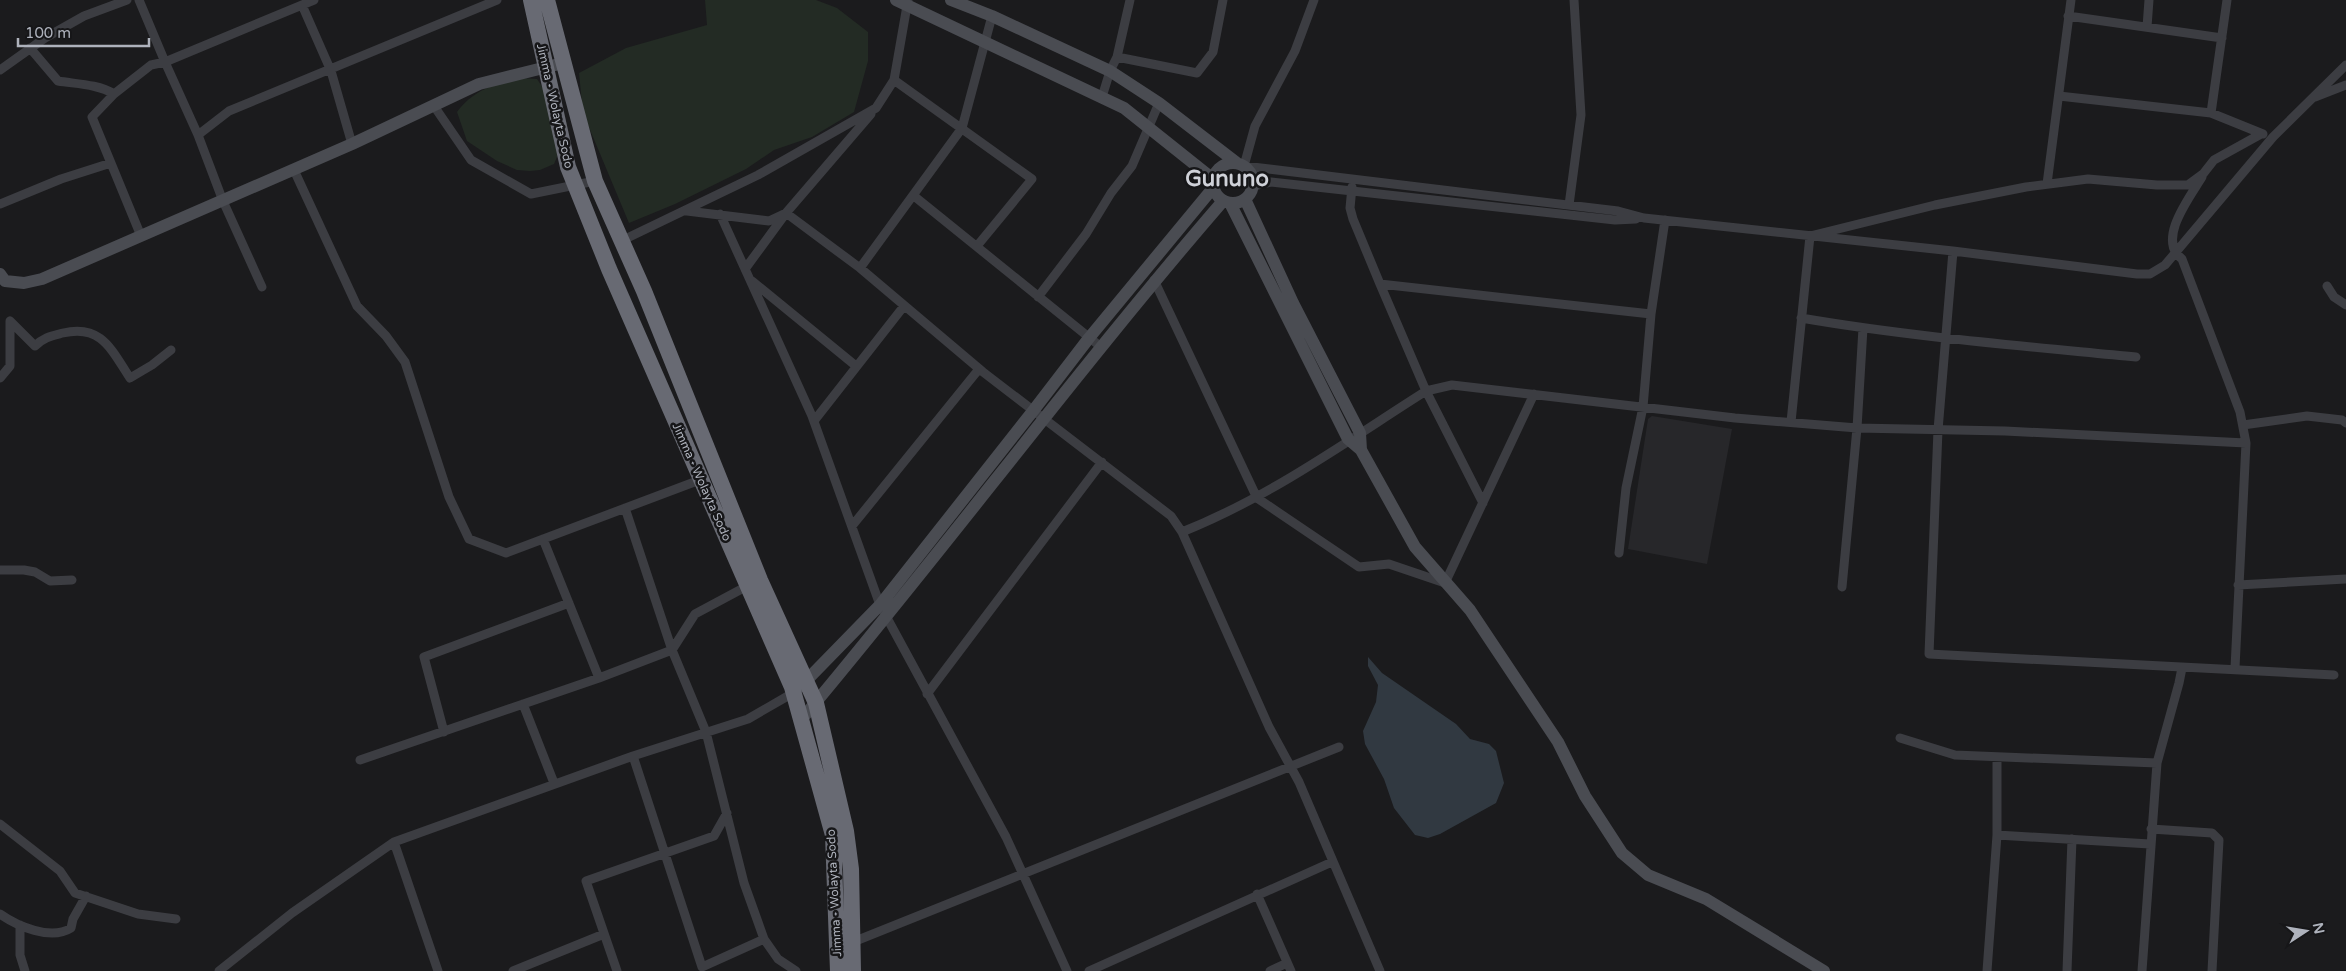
<svg xmlns="http://www.w3.org/2000/svg" width="2346" height="971" font-family="'Varela Round',sans-serif">
  <style>
    .built { fill: #27272a }
    .green { fill: #232b24 }
    .water { fill: #313941 }
    .lines { fill: none; stroke-linecap: round; stroke-linejoin: round }
    .street { stroke: #3c3d42; stroke-width: 9 }
    .secondary { stroke: #4a4c52; stroke-width: 12 }
    .highway { stroke: #686a73; stroke-width: 16 }
    .labels { text-anchor: middle; stroke-width: 5; stroke-linejoin: round; paint-order: stroke }
    .street-label { font-size: 12px; fill: #aeb2bc; stroke: #161618 }
    .town-label { font-size: 22px; font-weight: bold; fill: #cfd1d8; stroke: #161618 }
  </style>
  <rect width="100%" height="100%" fill="#1b1b1d"/>
  <path class="built" d="M1652,416L1732,429L1707,564L1628,549L1648,419Z"/>
  <path class="green" d="M705,0H816L837,8L868,32V61L854,112L812,137L774,150L746,169L675,204L629,223L583,113L579,73L626,48L707,25Z
    M520,78L537,79L547,94L559,152L554,164L540,170L530,171L517,170L497,161L467,141L457,112C475,89 493,85 520,78Z"/>
  <path class="water" d="M1368,657L1382,673L1456,724L1470,739L1489,744L1496,751L1504,783L1496,803L1440,834L1428,838L1415,835L1394,808L1384,779L1365,744L1363,731L1376,702L1378,685L1368,666Z"/>
  <g class="lines">
    <path class="street" d="M139,0L165,62L198,135L223,201L262,287
      M1314,0L1295,51L1255,126L1244,166L1618,211L1644,218L1953,251L2137,274H2150L2165,265L2273,137L2346,65
      M302,5L331,71L352,144
      M2068,16L2222,38
      M2147,27L2149,0
      M30,48L58,81C76,84 98,84 114,94L151,65L165,62L314,0
      M1117,57L1197,73L1213,52L1223,0
      M0,70L45,38L84,16L127,0
      M894,80L1032,179L977,246
      M115,93L92,117L141,236
      M2059,96L2211,113L2263,134
      M1102,97L1110,71L1117,57L1130,0
      M2315,97L2346,85
      M434,106L471,160L531,194L595,181
      M2211,113L2227,0
      M198,135L229,111L497,0
      M294,170L357,306L386,336L405,362L449,497L469,539L506,553L705,478
      M2202,177C2190,197 2156,240 2182,259L2240,412L2246,443L2235,668
      M2047,184L2071,0
      M1253,186L1271,182L1615,220L1636,219
      M1352,187L1350,208L1353,219L1380,284L1426,391L1483,503
      M914,196L1101,347
      M0,204L61,179L111,163
      M1569,205L1581,115L1574,0
      M687,211L769,221L786,213L871,114
      M720,214L812,416L880,605L1006,837L1067,971
      M621,241L758,175L876,108L894,80L908,0
      M1953,251L1938,430L1929,654L2334,675
      M860,268L962,128L992,16
      M745,269L786,213L860,268L983,372L1171,516L1182,532L1269,727L1299,782L1380,971
      M1154,280L1257,498L1359,567L1389,564L1445,583L1534,394
      M752,281L856,366
      M1380,284L1651,314
      M2327,286L2334,297L2346,305
      M1038,297L1086,234L1111,193L1132,166L1159,103
      M1801,318C1912,337 2024,346 2136,357
      M10,321L35,346C44,337 51,336 63,333C101,324 111,349 130,378L152,365L171,350
      M0,378L10,366V321
      M814,421L904,306
      M1791,422L1810,236L1935,205L2026,187L2088,179L2157,185H2188L2203,174L2214,160L2261,134
      M2243,425L2307,416L2342,420L2346,423
      M625,508L672,650L706,732L744,883L764,939L778,959L796,971
      M852,526L979,369
      M1182,532C1270,497 1347,441 1426,391L1452,385L1735,418L1857,428L2005,431L2246,443
      M543,539L599,678
      M1619,553L1626,488L1643,407L1651,314L1665,220
      M0,570H24L35,572L50,581L72,580
      M2238,585L2346,579
      M1842,587L1857,428L1863,328
      M927,694L1102,462
      M523,704L554,783
      M444,732L424,657L569,603
      M1900,738L1955,755L2157,763
      M633,756L702,967L764,939
      M360,760L599,678L672,650L695,614L751,584
      M0,824L60,871L75,893L138,914L176,919
      M2151,829L2212,833L2219,840L2212,971
      M1997,835L2150,844
      M394,842L438,971
      M1257,894L1291,971
      M0,914C17,926 51,941 71,928L73,919L86,896
      M20,925V955L25,971
      M853,942L1339,747
      M219,971L292,913L394,842L633,756L748,719L793,693
      M513,971L604,934
      M617,971L586,881L714,836L727,813
      M1089,971L1332,862
      M1270,971L1287,963
      M1987,971L1997,835V757
      M2067,971L2072,839
      M2142,971L2157,763L2179,683L2182,668"/>
    <path class="secondary" d="M896,0L1124,108L1213,179
      M951,0L992,16L1110,71L1159,103L1237,163
      M1213 183a20 20 0 1 1 40 0a20 20 0 1 1-40 0Z
      M1245,199L1293,303L1360,433L1361,450
      M1230,203L1348,439L1361,450L1415,547L1470,610L1558,742L1585,796L1622,853L1648,875L1706,899L1824,971
      M0,274L5,281L24,283L42,279L352,144L479,84L563,63
      M801,686L880,605L1033,411L1089,338L1213,188
      M801,720C945,549 1077,370 1223,201"/>
    <path class="highway" d="M531,0L568,167L609,269L792,687L833,835L838,971
      M547,0L595,181L644,291L760,580L816,703L846,831L851,869L853,971"/>
  </g>
  <g class="labels">
    <g class="street-label">
      <text transform="translate(555 106) rotate(77)" y="4">Jimma - Wolayta Sodo</text>
      <text transform="translate(702 482) rotate(66)" y="4">Jimma - Wolayta Sodo</text>
      <text transform="translate(834 893) rotate(-93)" y="4">Jimma - Wolayta Sodo</text>
    </g>
    <g class="town-label">
      <text x="1227" y="186">Gununo</text>
    </g>
  </g>
  <g transform="translate(2306 931) rotate(78)" stroke="#161618" stroke-width="4" paint-order="stroke">
  <path d="M0-4L9 19L0 12L-9 19Z" fill="#aeb2bc"/>
  <text y="-8" font-size="14" font-weight="bold" text-anchor="middle" fill="#aeb2bc">N</text>
  </g>
  <path d="M18 38v8h131v-8" fill="none" stroke="#aeb2bc" stroke-width="2.5"/>
  <text x="25" y="38" font-size="15" fill="#aeb2bc" stroke="#161618" stroke-width="4" paint-order="stroke">100 m</text>
</svg>
